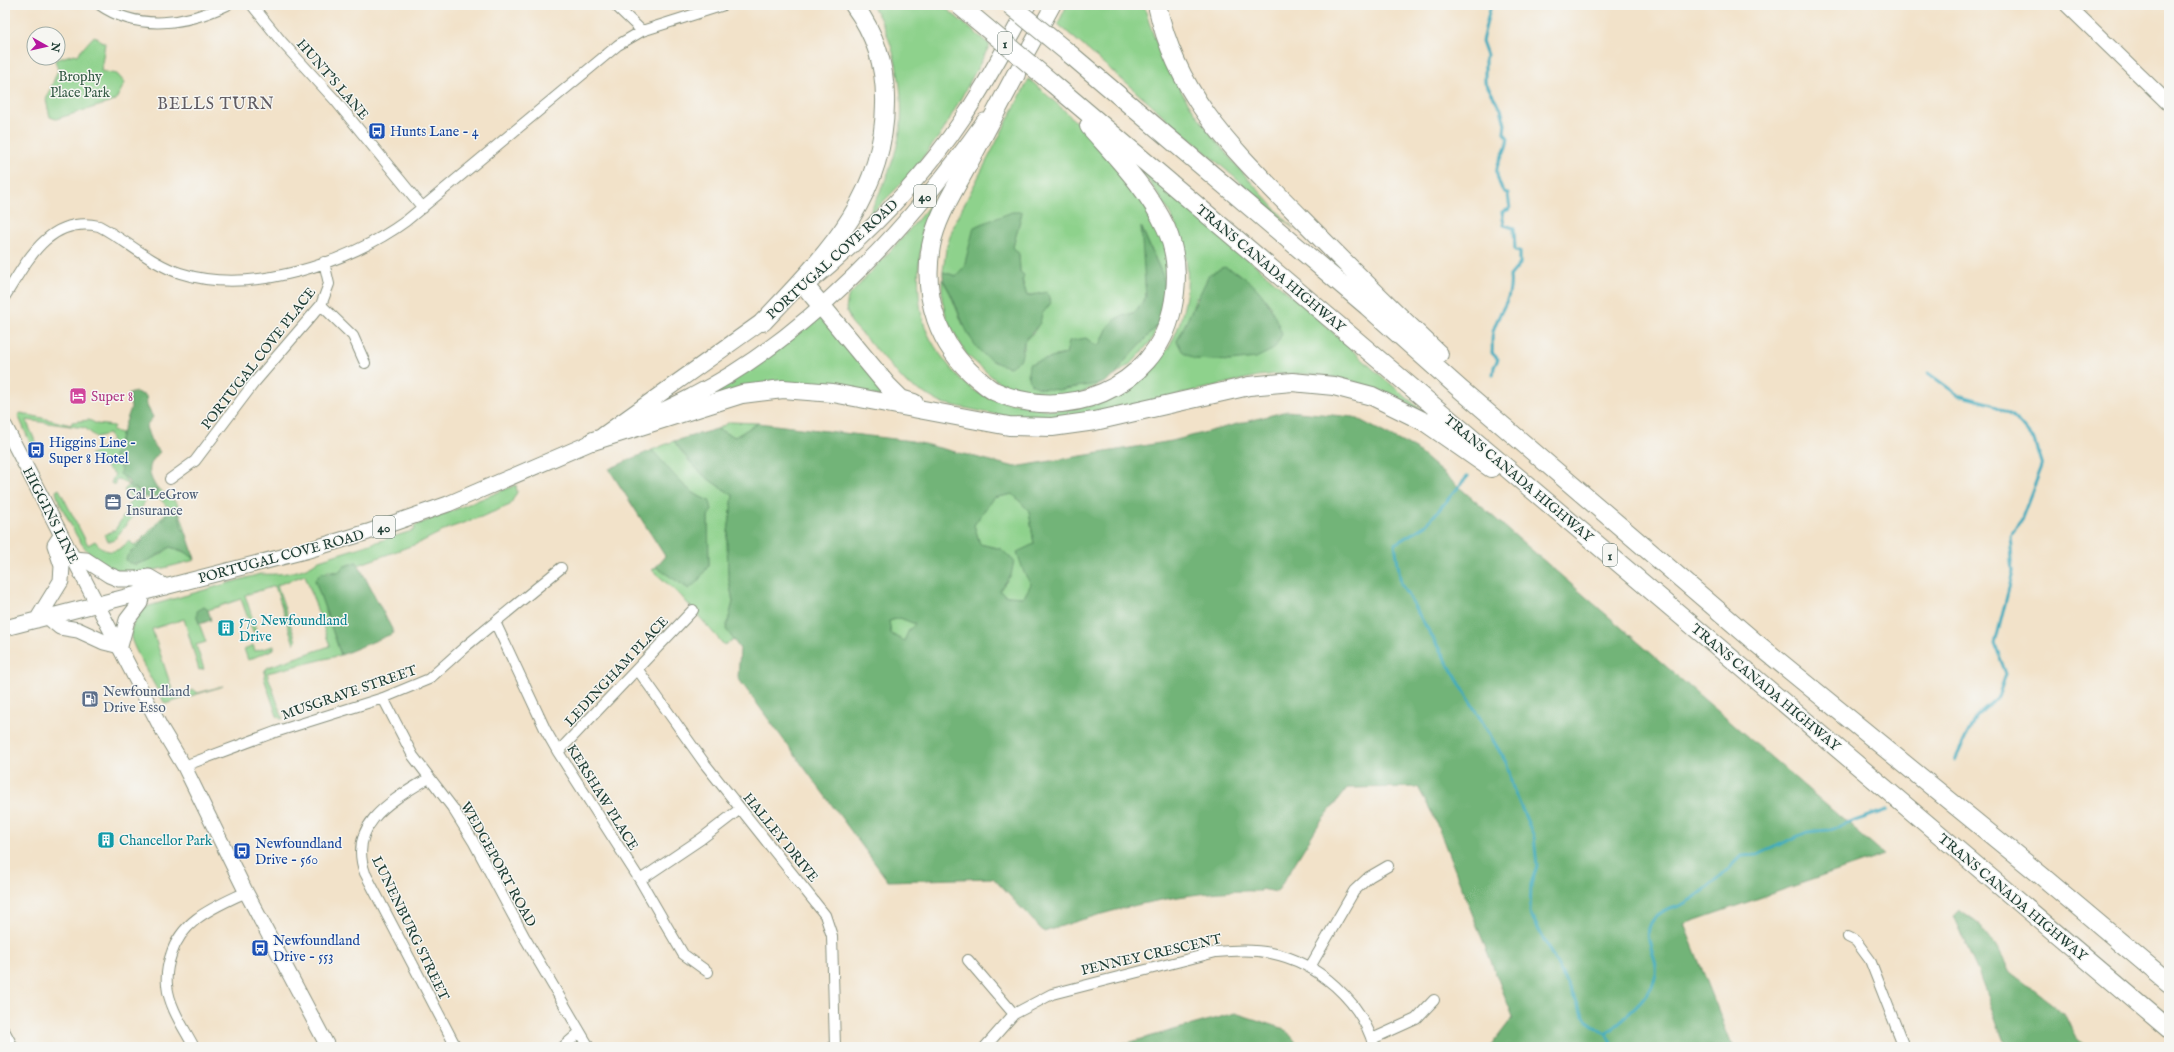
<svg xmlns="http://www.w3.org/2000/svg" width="2174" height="1052" font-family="'IM FELL English',serif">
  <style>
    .green { fill: #8ed28c; stroke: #568860; fill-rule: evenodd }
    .forest { fill: #72b478; stroke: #487856; fill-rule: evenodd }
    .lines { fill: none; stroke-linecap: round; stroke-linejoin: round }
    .stream { stroke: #3eaabd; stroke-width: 3 }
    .street-casing { stroke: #88907e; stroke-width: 12 }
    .secondary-casing { stroke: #88907e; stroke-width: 16 }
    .primary-casing { stroke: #88907e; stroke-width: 17 }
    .highway-casing { stroke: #88907e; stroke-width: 20 }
    .street { stroke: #fff; stroke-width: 10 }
    .secondary { stroke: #fff; stroke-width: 14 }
    .primary { stroke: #fff; stroke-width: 15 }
    .highway { stroke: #fff; stroke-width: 18 }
    .highway-bridge-casing { stroke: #88907e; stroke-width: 20; stroke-linecap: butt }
    .highway-bridge { stroke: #fff; stroke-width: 18 }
    .labels { text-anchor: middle; stroke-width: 3; stroke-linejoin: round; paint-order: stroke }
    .shield { fill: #f6f6f2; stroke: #60746d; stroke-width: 1 }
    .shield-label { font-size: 13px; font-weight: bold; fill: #1f3d34 }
    .park-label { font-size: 14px; fill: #355b46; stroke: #f6f6f2 }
    .street-label { font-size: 14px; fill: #1f3d34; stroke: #f6f6f2 }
    .transit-label { font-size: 14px; fill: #164399; stroke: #f6f6f2; text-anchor: start }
    .hotel-label { font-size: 14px; fill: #b23c85; stroke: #f6f6f2; text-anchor: start }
    .service-label { font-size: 14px; fill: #4e5e75; stroke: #f6f6f2; text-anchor: start }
    .culture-label { font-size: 14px; fill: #0d838f; stroke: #f6f6f2; text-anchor: start }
    .quarter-label { font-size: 16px; letter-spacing: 1px; fill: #625d63; stroke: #f6f6f2 }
  </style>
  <rect width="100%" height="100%" fill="#f6f6f2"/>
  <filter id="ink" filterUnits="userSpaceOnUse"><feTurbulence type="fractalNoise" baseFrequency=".025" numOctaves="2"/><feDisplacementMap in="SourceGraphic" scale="8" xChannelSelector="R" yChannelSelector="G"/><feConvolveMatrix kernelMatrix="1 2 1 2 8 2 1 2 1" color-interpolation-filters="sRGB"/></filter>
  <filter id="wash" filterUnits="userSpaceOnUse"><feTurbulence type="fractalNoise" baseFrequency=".012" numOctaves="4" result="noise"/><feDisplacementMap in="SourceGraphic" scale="16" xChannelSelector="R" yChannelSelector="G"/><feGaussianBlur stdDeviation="0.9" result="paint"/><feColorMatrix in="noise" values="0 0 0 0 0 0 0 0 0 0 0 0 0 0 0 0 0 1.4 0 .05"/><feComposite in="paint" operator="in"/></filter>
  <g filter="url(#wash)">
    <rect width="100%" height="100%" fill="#f2e2c9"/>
    <path class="green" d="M872,5H942L990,45L943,131L907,178L866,219C880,193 893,167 899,137C907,97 895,39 872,5Z
      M1067,5H1144C1167,96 1233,162 1294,229L1058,24Z
      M94,36L105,43L101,71L117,74L125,83L115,101L56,119L50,117L46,100L58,70L55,60L74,54L77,55Z
      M1029,79L1065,111L1125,171L1166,242L1170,298L1151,341L1134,361L1116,375L1123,363L1155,328L1166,291L1162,274L1142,228L1146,297L1135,312L1117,318L1109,325L1100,345H1095L1086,338L1066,354L1055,356L1073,387L1103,383L1071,397L1023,392L998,382L967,355L957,338L947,320L942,299V279L950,293L963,325L1024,350V342C1043,324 1043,318 1035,294L1027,296L1020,272L1019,254L1013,247L1022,212L968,253L964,267L956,276L943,272L946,249L954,224Z
      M1134,162L1313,314L1373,369L1426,414C1370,381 1323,368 1258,376L1078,418H1013L941,403L906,383L851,322L846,309L848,297L903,237L962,167C948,187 934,208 925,232C916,258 916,307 927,332C935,350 955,376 971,388C985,399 1005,402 1022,405C1033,407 1045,410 1055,410C1110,410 1163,376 1180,322C1201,253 1175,215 1134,162ZM1236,271L1256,288L1272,308L1231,361L1213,359L1177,341L1187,323L1196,298Z
      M823,316L895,400L842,388L689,404L816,317Z
      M21,413L71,425L72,422L89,420L97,424L114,426L112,431L122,433L114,456L128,485L135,488L145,497L143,506L133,517L124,511L133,498L124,491L128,485L119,479L115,480V485L111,483L115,474L90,455L112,441L109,434L96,437L85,428L26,420L36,443L31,445L18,415Z
      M730,422L758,423L735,437L717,429Z
      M674,441C693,468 704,478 733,495L727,540L728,575L733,602L726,629L734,640L724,645L682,597L652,570L656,567L689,589L709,565L708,516L710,501C685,493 669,469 652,450Z
      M516,485L517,492L510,505L481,517L449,528L419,543L358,565L356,562L345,566L338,572L328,571L315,580L341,655L267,673L283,719H281L277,716L264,678L265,670L268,667L330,646L305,575L277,585L296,641L294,644L275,586L245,595L256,630L253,632L241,599L208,610L204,607L197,618L206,642L196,645L204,669L199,670L184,619L152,629L174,695L194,690L198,693L223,686L165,704C158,690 133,649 131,637C130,624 138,612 149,606L260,574C280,575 304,573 319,560L415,530L414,526Z
      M157,488L177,503L186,532L182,529L179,514L171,509L149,535L133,550L135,565L160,555L170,547L190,554L195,560C141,574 102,588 72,527C67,516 58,503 56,491L59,489L88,545L95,541C107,556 117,553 129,541L134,545L140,542L169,509L157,495Z
      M1013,494L1029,511L1034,544L1024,573L1032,584L1024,597L1007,596L999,591L1011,575L1001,549L980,544L974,525L993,498Z
      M125,514L132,518L113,541H108L104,535L115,530Z
      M900,618L916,624L909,630L904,641L891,634L889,621Z
      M253,645L255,651L274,646V649L248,660L244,649Z"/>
    <path class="forest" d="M1012,212H1022L1013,247L1019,254L1020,272L1024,275L1022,281L1027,296L1047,292L1051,303L1042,314L1040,323L1024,342L1021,359L1010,367C973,361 964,324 951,294C947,286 942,281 943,272L956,276L964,267L974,227Z
      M1141,227L1162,274L1166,291V309L1155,328L1123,363L1116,375L1103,383L1058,390L1040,388L1031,384L1028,374L1029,364L1066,354L1069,341L1086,338L1095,345H1100L1109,325L1117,318L1135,312L1146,297Z
      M1224,267C1256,278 1271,304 1282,334L1274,349L1256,358L1231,361L1194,359L1182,351L1177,341L1209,275Z
      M136,392L146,396L147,406L153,417L146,427L151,441L160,452C147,465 147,472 156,487C157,489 156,493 157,496L149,499L135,488L131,489L128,480L120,474L121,467L114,456L131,408L129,394Z
      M1287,411L1354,417L1415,449L1884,855L1684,924L1733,1047H1490L1513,1017L1434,817L1418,787L1347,788L1317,827L1277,892L1261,889V891C1188,889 1111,909 1044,932L993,878L888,881L738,678L740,649L726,629L733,602L728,575L727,540L733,495C703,477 694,469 674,441L717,429L735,437L758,423L912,441L1015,467L1172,441ZM1013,494L1029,511L1034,544L1017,552L1024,573L1031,584L1024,597L1007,596L999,591L1011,575L1014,561L1001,549L980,544L974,525L993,498ZM900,618L915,624L909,630L904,641L891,634L889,621Z
      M652,450C670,469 685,493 710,501L712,510L708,516L709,565L698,581L689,589L656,567L665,556L609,469Z
      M171,509C181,510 180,521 182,529L186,532L195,559L184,551L170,547C161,554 135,571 126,560L127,556L149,535Z
      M357,562L394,633L341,655L315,580L321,573L338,572L345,566Z
      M204,607L208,610L211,620L200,624L197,618V611Z
      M1959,910L1980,925L1997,947L2010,972L2064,1013L2076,1039L2088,1047H2006L1978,972L1953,916Z
      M1235,1013L1285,1029L1300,1047H1113Z"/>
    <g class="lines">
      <path class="stream" d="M1491,5L1482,41L1487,55L1485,58V82L1501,109L1505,124L1504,133L1508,138C1507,157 1491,161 1499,182C1501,188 1502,191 1508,194L1510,209L1502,212L1504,225L1514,228L1515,250L1520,251V264L1510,276C1513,301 1499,309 1493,332C1491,338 1493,346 1492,353L1498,359L1494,367L1493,375
        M1928,373L1958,395L1992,404L2015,418L2034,440L2042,466L2020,523L2010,537L2013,572L1995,644L2006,674L1998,697L1976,716L1955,760
        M1468,476L1426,525L1395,544L1401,584L1507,764L1513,788L1534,837L1537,866L1531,884L1530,913L1586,1020L1606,1034L1614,1047
        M1606,1034C1624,1017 1652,998 1656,974C1659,957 1642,939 1651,923C1659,909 1673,910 1685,903C1707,891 1724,873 1741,856L1757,855L1807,832L1828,830L1887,810"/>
    </g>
  </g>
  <g filter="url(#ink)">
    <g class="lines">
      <g class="street-casing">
        <path id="street" d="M100,5C139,32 187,24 227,5
          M252,5L281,41L335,100L423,208
          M615,5L642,31
          M5,296C27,261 49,215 99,226C126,240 151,264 180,273C250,296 349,263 406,221L618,45L642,31L724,5
          M321,305L353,336L365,363
          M170,479L195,461L254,383L321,305L329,284L324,262
          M495,622L546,731L558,752L640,880L683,954L708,972
          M638,670L705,764L825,915L832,936L835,1047
          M383,698L413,756L452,807L473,841L525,938L589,1047
          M558,752L693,610
          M184,766L275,732L383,698L429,679L466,646L561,568
          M429,778C393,800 347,823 365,873L456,1047
          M640,880L701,839L740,809
          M1848,937L1856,941L1870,960L1904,1047
          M968,960L1014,1014
          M1310,967L1354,891L1369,877L1388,866
          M5,1032L13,1047
          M1372,1039L1416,1019L1434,1000
          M194,1047C184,1028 169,1007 167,985C166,976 168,964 171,955C182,919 215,907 246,892
          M563,1047L580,1032
          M985,1047L1014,1014L1052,994L1216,952C1235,950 1253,949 1271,953C1317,962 1362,1001 1374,1047"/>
      </g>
      <g class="secondary-casing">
        <path id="secondary" d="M2067,5L2169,104
          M5,426L160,726L184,766L246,892L328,1047"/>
      </g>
      <g class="primary-casing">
        <path id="primary" d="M1018,69L1053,5
          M803,288C863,239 920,183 963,118C987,82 1008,43 1028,5
          M646,418C661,411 677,404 692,396C806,339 912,224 984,121
          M603,435L771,315
          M73,559L86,560L109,575L119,579H137L149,577L166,587
          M48,617L60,627L78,630L104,642L120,646L127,620L140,603L142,593
          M37,620L61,581L62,566L55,545L61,536
          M5,628L305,551L368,532L448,504L604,437"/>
      </g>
      <g class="highway-casing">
        <path id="highway" d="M1157,5C1178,100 1236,152 1301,218C1346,264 1392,310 1439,354
          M1071,55L1367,306L1460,389L1755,642L2043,877L2169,983
          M1016,74C999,106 982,138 965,170C952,194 936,219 931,246C922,297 938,346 978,379C983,383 988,388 994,391C1064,424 1155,389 1172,310C1178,283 1178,255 1166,228C1148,189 1117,158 1089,126
          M1051,82L2169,1029
          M805,286L887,385L901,399L914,403
          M763,322C824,257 884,200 885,104C886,67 876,35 854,5
          M593,441L742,394L783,389L833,393L1009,426L1052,427L1095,421L1249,386L1292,382L1334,386L1372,396L1425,422L1491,468"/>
      </g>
      <use href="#street" class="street"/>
      <use href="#secondary" class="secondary"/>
      <use href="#primary" class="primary"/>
      <use href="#highway" class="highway"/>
      <g class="highway-bridge-casing">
        <path id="highway-bridge" d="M959,5L1051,82
          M1010,5L1071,55"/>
      </g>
      <use href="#highway-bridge" class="highway-bridge"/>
    </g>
  </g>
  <defs>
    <g id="bus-square" transform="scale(0.9)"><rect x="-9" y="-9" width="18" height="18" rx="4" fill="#1a4fb4" stroke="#f6f6f2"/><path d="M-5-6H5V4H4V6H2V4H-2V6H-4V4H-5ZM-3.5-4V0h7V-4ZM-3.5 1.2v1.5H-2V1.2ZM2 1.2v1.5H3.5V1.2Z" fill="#fff"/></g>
    <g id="hotel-square" transform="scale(0.9)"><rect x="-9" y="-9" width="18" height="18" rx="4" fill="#d1479c" stroke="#f6f6f2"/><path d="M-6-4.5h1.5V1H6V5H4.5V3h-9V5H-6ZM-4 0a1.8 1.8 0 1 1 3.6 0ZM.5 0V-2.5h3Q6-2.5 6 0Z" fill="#fff"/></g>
    <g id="office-square" transform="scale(0.9)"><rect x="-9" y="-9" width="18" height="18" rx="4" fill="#5c6f8a" stroke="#f6f6f2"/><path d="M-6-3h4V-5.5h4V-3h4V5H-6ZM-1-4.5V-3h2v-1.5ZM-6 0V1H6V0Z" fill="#fff"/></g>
    <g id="building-square" transform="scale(0.9)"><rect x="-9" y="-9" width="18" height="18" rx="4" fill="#0f9aa8" stroke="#f6f6f2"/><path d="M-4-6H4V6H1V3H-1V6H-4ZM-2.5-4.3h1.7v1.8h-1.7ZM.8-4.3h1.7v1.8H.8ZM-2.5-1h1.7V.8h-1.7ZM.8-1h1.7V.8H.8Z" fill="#fff"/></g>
    <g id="fuel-square" transform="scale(0.9)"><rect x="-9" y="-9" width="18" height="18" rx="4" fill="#5c6f8a" stroke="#f6f6f2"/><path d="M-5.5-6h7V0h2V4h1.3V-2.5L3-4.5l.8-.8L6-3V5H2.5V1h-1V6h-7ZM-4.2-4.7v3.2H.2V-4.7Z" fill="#fff"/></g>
  </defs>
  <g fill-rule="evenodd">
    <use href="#bus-square" x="377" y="131"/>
    <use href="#hotel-square" x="78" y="396"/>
    <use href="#bus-square" x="36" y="450"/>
    <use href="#office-square" x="113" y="502"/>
    <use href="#building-square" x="226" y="628"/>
    <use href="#fuel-square" x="90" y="699"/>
    <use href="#building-square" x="106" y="840"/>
    <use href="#bus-square" x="242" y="851"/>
    <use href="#bus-square" x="260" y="948"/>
  </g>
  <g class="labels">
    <g class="shield">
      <rect x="998" y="32" width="14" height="22" rx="3"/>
      <rect x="914" y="185" width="22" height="22" rx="3"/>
      <rect x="373" y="516" width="22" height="22" rx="3"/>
      <rect x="1603" y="544" width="14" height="22" rx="3"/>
    </g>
    <g class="shield-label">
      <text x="1005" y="48">1</text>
      <text x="925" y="201">40</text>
      <text x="384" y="532">40</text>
      <text x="1610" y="560">1</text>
    </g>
    <g class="park-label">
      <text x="80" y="81">Brophy<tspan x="80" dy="16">Place Park</tspan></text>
    </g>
    <g class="street-label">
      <text transform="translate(333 79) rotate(49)" y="5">HUNT'S LANE</text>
      <text transform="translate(832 259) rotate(-42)" y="5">PORTUGAL COVE ROAD</text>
      <text transform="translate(1271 268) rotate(40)" y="5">TRANS CANADA HIGHWAY</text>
      <text transform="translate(258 358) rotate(-52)" y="5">PORTUGAL COVE PLACE</text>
      <text transform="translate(1519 478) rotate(40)" y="5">TRANS CANADA HIGHWAY</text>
      <text transform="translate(51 515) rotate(63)" y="5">HIGGINS LINE</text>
      <text transform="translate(281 556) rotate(-15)" y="5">PORTUGAL COVE ROAD</text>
      <text transform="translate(616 671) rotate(-47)" y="5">LEDINGHAM PLACE</text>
      <text transform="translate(1766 687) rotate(40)" y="5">TRANS CANADA HIGHWAY</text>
      <text transform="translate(349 692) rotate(-19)" y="5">MUSGRAVE STREET</text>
      <text transform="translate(603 797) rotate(58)" y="5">KERSHAW PLACE</text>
      <text transform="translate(781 837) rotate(51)" y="5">HALLEY DRIVE</text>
      <text transform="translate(499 864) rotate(61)" y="5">WEDGEPORT ROAD</text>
      <text transform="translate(2013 897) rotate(40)" y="5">TRANS CANADA HIGHWAY</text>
      <text transform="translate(411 928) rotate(64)" y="5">LUNENBURG STREET</text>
      <text transform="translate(1151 954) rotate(-13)" y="5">PENNEY CRESCENT</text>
    </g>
    <g class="transit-label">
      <text x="390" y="136">Hunts Lane - 4</text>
      <text x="49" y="447">Higgins Line -<tspan x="49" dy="16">Super 8 Hotel</tspan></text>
      <text x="255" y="848">Newfoundland<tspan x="255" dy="16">Drive - 560</tspan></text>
      <text x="273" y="945">Newfoundland<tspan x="273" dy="16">Drive - 553</tspan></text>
    </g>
    <g class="hotel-label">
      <text x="91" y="401">Super 8</text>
    </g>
    <g class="service-label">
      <text x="126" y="499">Cal LeGrow<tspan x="126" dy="16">Insurance</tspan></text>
      <text x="103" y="696">Newfoundland<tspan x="103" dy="16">Drive Esso</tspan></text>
    </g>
    <g class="culture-label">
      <text x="239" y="625">570 Newfoundland<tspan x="239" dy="16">Drive</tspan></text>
      <text x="119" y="845">Chancellor Park</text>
    </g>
    <g class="quarter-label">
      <text x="216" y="109">BELLS TURN</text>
    </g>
  </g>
  <rect width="2174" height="1052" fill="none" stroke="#f6f6f2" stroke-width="20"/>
  <g transform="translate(46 46) rotate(98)"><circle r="19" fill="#f6f6f2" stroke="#a0aca6"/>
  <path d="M0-3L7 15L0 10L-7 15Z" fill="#b5179e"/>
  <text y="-6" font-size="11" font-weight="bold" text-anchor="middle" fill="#1f3d34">N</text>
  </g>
</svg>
